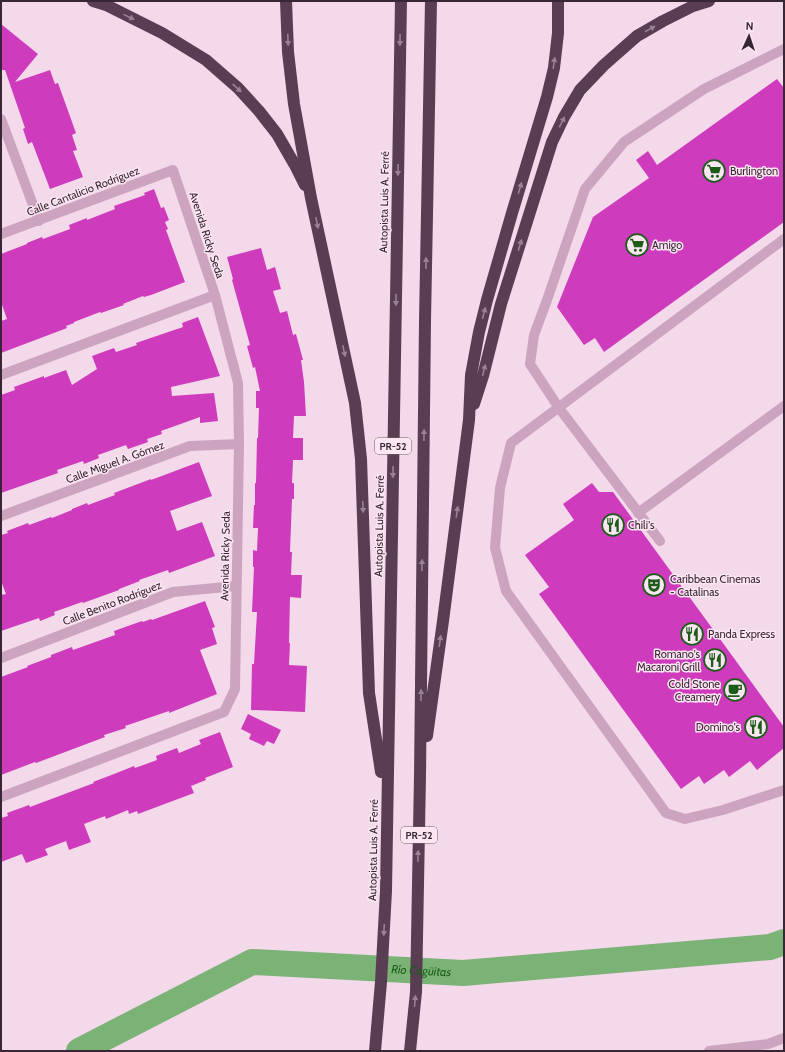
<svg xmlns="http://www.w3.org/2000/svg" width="785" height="1052" font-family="Cabin,sans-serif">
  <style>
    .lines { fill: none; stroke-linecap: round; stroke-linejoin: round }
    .river { stroke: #7bb276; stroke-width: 26 }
    .building { fill: #cf3bbd }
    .minor { stroke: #cca4bf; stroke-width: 10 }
    .highway { stroke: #593d53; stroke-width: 12 }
    .oneway { fill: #9a8193 }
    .labels { text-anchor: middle; stroke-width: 3; stroke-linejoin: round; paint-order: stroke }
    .shield { fill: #fbe6f2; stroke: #72606d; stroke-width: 1 }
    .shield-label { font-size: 10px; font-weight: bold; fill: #372634 }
    .poi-label { font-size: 11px; fill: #372634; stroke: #fbe6f2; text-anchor: start }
    .street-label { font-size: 11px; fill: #372634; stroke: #fbe6f2 }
    .water-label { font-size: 12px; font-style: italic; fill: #1c5c19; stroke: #fbe6f2 }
  </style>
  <rect width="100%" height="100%" fill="#f3d9e9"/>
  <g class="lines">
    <path class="river" id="s1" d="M79,1051L252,962L463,973L770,947L784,942"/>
  </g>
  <path class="building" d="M1,24L38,54L15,82L50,70L55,84L58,83L76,133L72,135L77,150L73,151L83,177L50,189L32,142L28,144L23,129L25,128L5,70H1Z
    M777,79L784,88V222L604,352L595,338L584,345L557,307L593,217L649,178L636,160L648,151L657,165Z
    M154,189L161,208L164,207L169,220L165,222L168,229L166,230L185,282L151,295L144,297L143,296L123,304L124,305L101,313L100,312L74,322V323L66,326L67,328L1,353V321L7,319L1,302V254L27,244V243L42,237L43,239L70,229L69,225L87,218V220L115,209L114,206L145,195L144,193Z
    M261,248L267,270L275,267L281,289L273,291L280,313L287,311L293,335L296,334L303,360H301L304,382L306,416H294L293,438H303V460H293L292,483H294V499H292L290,552H292L291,575H302L301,598L290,597L289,643H290L289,665L307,666L305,712L251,710L252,664H254L257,612H252L254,567H253V550L257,551L258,528H253L254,505H255V483H256L257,438H258L259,408H256V391H260L255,367L253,368L247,346L250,345L232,280L233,279L227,257Z
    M198,317L220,376L171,387L172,396L214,393L218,421L200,423V417L161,431L162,434L147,439L148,442L128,449L126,445L98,455L99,458L84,464L83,461L57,470L58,473L1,493V395L15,390L14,387L44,376V378L66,370L72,385L97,369L92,356L114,348L116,352L137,345L136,343L183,327L182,323Z
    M199,462L212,496L170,511L177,531L202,522L215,556L169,573L168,570L139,580L140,581L119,589V590L83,603L82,602L54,612L55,615L40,621L39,618L1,631V595L6,594L1,581V535L8,533L7,531L28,523L29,525L51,517L52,518L72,510V509L87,503L88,505L115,495L114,493L151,479V480Z
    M592,483L599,492H613L784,727V748L757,770L750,761L729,777L724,770L704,784L699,776L681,789L539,594L549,587L525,555L574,520L563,504Z
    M205,601L215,627L212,628L217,644L200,650L217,694L169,713V711L125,726L126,728L104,735L105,737L81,746L36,763L35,762L1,775V677L28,667L27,666L51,657V655L72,647L73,650L115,635L114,631L142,621L143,622L151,619L152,620Z
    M248,714L281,730L274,744L267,741L264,746L249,739L251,734L241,729Z
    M220,732L233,767L205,778L206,780L191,786L194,793L138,814L137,811L129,814L128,810L106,819L105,816L84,824L91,842L69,850L66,841L45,849L48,855L26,863L22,854L1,862V818L8,816L7,813L29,805L30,807L94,783L93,782L114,774L134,766L135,768L157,760L156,756L177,748L179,753L201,744L199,740Z"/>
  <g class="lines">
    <path class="minor" d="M1,119L39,221
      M1,234L173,170L215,295L238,383L239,444L235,689L224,712L1,797
      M784,239L511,443L500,488L495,548L506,591L666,813L685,819L723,810L784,790
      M1,375L215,295
      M638,513L784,406
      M1,516L190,446L239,444
      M660,541L559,408L530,364L534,335L547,300L585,189L624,142L704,89L784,49
      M1,658L173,592L236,586
      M709,1051L768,1044L784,1038"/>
    <path class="highway" d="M93,1L106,5L162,33L206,60L238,88L259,111L277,134L296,167L305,185
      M286,1L288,52L294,104L311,198L355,403L361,459L369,693L381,772
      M474,404L483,376L501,304L552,142L564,117L580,90L604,65L637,36L663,21L693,6L709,1
      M427,736L443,621L469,420L471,375L479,332L487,300L512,213L547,97L554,68L558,33V1
      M375,1051L381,982L386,891L401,1
      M410,1051L416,992L420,776L425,321L431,1"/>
  </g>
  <defs><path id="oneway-solid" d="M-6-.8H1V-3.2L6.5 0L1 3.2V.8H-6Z"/></defs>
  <g class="oneway">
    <use href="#oneway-solid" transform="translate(129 17) rotate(26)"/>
    <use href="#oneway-solid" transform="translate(650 29) rotate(-29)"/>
    <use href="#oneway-solid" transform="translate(288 40) rotate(88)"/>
    <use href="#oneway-solid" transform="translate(400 40) rotate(91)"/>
    <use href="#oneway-solid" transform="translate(554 63) rotate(-82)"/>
    <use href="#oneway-solid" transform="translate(237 88) rotate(43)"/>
    <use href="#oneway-solid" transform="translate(562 122) rotate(-63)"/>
    <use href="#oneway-solid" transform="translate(398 170) rotate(91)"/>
    <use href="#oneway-solid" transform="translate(520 188) rotate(-73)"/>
    <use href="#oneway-solid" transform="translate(317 223) rotate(78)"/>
    <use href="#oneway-solid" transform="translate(520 245) rotate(-73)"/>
    <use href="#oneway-solid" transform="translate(426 263) rotate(-89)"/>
    <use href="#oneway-solid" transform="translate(396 300) rotate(91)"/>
    <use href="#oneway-solid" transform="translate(484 313) rotate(-76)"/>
    <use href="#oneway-solid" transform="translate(344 351) rotate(78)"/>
    <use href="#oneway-solid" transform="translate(484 370) rotate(-76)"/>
    <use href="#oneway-solid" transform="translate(424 435) rotate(-89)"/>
    <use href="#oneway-solid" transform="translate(393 472) rotate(91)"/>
    <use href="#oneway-solid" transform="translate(363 507) rotate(88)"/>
    <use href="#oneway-solid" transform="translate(457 512) rotate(-82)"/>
    <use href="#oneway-solid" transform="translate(422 565) rotate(-89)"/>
    <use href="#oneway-solid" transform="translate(440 641) rotate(-82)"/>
    <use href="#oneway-solid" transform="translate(421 695) rotate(-89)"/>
    <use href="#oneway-solid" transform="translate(418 856) rotate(-89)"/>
    <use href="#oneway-solid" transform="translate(384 930) rotate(93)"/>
    <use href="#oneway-solid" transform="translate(415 1001) rotate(-85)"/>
  </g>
  <defs>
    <g id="supermarket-ring" transform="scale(1.15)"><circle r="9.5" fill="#fbe6f2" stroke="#1c5c19" stroke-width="1.5"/><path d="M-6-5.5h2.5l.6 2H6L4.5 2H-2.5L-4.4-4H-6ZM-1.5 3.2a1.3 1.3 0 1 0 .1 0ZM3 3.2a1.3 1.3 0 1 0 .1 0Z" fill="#1c5c19"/></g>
    <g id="restaurant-ring" transform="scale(1.15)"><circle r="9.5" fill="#fbe6f2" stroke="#1c5c19" stroke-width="1.5"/><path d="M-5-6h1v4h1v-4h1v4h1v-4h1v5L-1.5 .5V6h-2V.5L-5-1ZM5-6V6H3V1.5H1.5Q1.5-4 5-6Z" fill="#1c5c19"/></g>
    <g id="theatre-ring" transform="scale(1.15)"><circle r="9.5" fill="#fbe6f2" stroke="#1c5c19" stroke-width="1.5"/><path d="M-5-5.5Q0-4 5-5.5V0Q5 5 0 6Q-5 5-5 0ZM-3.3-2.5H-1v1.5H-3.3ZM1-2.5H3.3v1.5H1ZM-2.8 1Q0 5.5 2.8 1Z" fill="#1c5c19"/></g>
    <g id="cafe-ring" transform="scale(1.15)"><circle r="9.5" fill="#fbe6f2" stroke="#1c5c19" stroke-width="1.5"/><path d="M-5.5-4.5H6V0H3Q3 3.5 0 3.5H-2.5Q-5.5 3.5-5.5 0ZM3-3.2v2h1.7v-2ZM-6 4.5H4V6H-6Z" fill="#1c5c19"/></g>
  </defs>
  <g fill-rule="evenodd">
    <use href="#supermarket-ring" x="714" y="171"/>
    <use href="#supermarket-ring" x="637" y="245"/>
    <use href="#restaurant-ring" x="613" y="525"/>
    <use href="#theatre-ring" x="654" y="585"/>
    <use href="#restaurant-ring" x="692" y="634"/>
    <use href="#restaurant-ring" x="715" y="660"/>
    <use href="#cafe-ring" x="735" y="690"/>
    <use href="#restaurant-ring" x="756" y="727"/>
  </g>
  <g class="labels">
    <g class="shield">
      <rect x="375" y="438" width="36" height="16" rx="3"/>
      <rect x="401" y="827" width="36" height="16" rx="3"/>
    </g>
    <g class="shield-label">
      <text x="393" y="450">PR-52</text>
      <text x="419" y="839">PR-52</text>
    </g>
    <g class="poi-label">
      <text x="730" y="175">Burlington</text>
      <text x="652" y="249">Amigo</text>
      <text x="628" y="529">Chili's</text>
      <text x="670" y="583">Caribbean Cinemas<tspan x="670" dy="13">- Catalinas</tspan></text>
      <text x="708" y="638">Panda Express</text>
      <text x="700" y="658" text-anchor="end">Romano's<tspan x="700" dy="13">Macaroni Grill</tspan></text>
      <text x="720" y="688" text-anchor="end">Cold Stone<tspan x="720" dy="13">Creamery</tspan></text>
      <text x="740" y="731" text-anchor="end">Domino's</text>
    </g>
    <g class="street-label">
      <text transform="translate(83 191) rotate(-21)" y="4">Calle Cantalicio Rodríguez</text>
      <text transform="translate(384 202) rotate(-89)" y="4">Autopista Luis A. Ferré</text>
      <text transform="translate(207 235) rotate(72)" y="4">Avenida Ricky Seda</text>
      <text transform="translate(115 462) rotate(-20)" y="4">Calle Miguel A. Gómez</text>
      <text transform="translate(379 526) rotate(-89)" y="4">Autopista Luis A. Ferré</text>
      <text transform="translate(225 556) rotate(-89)" y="4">Avenida Ricky Seda</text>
      <text transform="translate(112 603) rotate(-21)" y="4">Calle Benito Rodríguez</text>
      <text transform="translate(373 850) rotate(-89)" y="4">Autopista Luis A. Ferré</text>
    </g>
    <g class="water-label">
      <text dy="4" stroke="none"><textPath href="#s1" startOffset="364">Río Cagüitas</textPath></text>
    </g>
  </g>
  <rect width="785" height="1052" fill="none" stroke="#372634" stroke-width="4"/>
  <g transform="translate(749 36) rotate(3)" stroke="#fbe6f2" stroke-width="3" paint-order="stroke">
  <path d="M0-3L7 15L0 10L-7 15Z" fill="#372634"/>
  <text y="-6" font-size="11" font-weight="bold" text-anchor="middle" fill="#372634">N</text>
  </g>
</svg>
